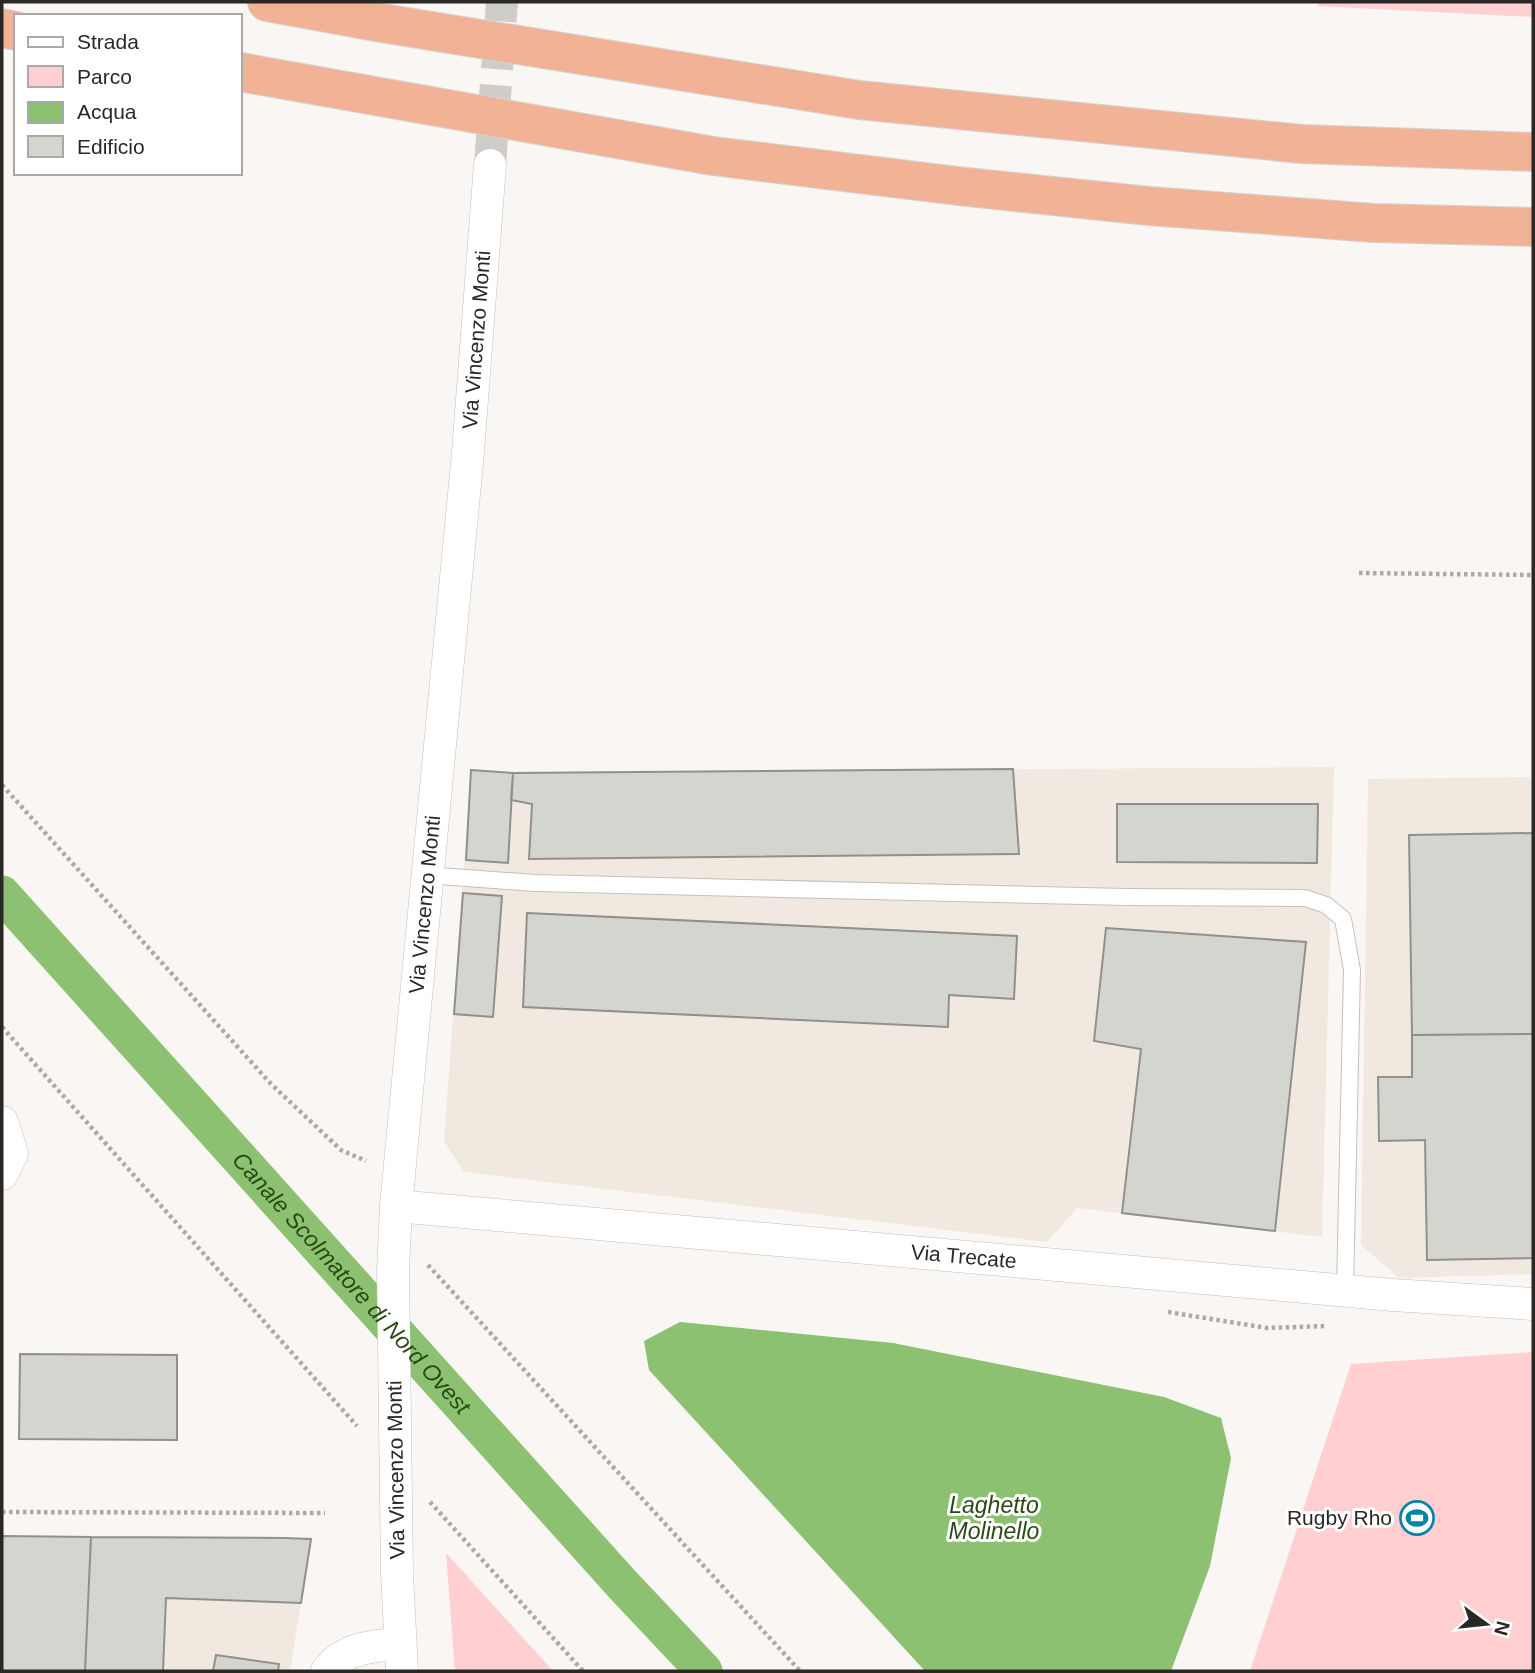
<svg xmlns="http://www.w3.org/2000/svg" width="1535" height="1673" font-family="Arial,sans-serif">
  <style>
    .built { fill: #f1e9df }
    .green { fill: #ffcfd1 }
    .water { fill: #8bc170 }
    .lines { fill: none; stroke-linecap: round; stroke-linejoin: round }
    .canal { stroke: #8bc170; stroke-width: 37 }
    .building { fill: #d5d5d0; stroke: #90908c; stroke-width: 2 }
    .minor-tunnel { stroke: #cfcdca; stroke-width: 32; stroke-dasharray: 32 16; stroke-linecap: butt }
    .service-casing { stroke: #c3c0bd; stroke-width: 18 }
    .minor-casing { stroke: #c3c0bd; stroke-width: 33 }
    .motorway-casing { stroke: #d4d4d4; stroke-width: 40 }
    .path { stroke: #acaaa8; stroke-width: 4.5; stroke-dasharray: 3.5 3.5; stroke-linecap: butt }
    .service { stroke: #fff; stroke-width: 16 }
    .minor { stroke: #fff; stroke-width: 32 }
    .motorway { stroke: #f2b295; stroke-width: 38 }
    .labels { text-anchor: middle; stroke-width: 6; stroke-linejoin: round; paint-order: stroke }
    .street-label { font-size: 21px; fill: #292827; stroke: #fff }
    .poi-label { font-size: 21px; fill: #292827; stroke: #fff; text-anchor: end }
    .water-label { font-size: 23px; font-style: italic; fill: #284a12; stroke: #fff }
  </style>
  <rect width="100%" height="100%" fill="#f9f6f3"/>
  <path class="built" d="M1334,767L1322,1237L1077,1208L1047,1242L464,1172L444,1141L471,770L513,773Z
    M1533,777V1274L1399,1278L1361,1245L1368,779Z
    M2,1536L311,1539L290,1671H2Z"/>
  <path class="green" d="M1319,2H1533V17L1318,6Z
    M1533,1352V1671H1250L1351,1364Z
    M446,1553L553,1671H455Z"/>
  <path class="water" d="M680,1322L893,1343L1164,1397L1221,1418L1231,1458L1210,1566L1171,1671H925L649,1370L644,1341Z"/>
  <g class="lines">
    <path class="canal" id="s1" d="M2,894L622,1584L704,1671"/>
  </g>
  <path class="building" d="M1013,769L1019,854L529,859L532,804L511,800L513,773Z
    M471,770L513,773L508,863L466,860Z
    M1117,804H1318L1317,863L1117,862Z
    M1533,833V1034L1412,1035L1409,835Z
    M463,893L502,896L493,1017L454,1014Z
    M527,913L1017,936L1014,999L949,995L948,1027L523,1007Z
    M1106,928L1306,942L1275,1231L1122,1213L1141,1049L1094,1041Z
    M1533,1034V1258L1427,1260L1425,1140L1379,1141L1378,1077H1412V1035Z
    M20,1354L177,1355V1440L19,1439Z
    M2,1536L91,1537L85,1671H2Z
    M91,1537L284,1538L311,1539L301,1603L166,1598L163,1671H85Z
    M216,1655L279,1664L278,1671H213Z"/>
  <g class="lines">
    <path class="minor-tunnel" d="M490,165L502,2"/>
    <g class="service-casing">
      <path id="service" d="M426,875L535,883L1126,897L1305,898L1326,905L1343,919L1352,970L1345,1290"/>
    </g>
    <g class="minor-casing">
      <g id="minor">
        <path d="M2,1122L12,1153L2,1174"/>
        <path id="s2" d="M396,1206L1393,1295L1533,1304"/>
        <path d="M327,1671C343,1649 374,1644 400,1645"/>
        <path id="s3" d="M402,1671L397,1574L393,1270L396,1206L468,452L490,165"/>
      </g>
    </g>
    <g class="motorway-casing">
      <path id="motorway" d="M267,2L382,23L859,100L1302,144L1533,152
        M2,28L16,31
        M240,72L713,156L958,186L1149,206L1374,223L1533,227"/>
    </g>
    <path class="path" d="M1359,573L1533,575
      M2,785L271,1084L341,1150L366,1161
      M2,1027L357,1426
      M428,1265L800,1671
      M1168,1312L1267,1328L1326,1326
      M430,1502L583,1671
      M2,1512L325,1513"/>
    <use href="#service" class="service"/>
    <use href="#minor" class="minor"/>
    <use href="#motorway" class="motorway"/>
  </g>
  <defs>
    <g id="stadium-ring" transform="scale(1.75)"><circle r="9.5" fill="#fff" stroke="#0582a7" stroke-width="1.5"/><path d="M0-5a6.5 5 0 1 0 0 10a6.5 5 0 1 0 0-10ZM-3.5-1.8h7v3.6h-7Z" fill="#0582a7"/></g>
  </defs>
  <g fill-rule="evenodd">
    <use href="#stadium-ring" x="1417" y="1518"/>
  </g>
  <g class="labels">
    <g class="street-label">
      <text dy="7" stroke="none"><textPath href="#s3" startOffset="1335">Via Vincenzo Monti</textPath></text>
      <text dy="7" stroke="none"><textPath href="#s3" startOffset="768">Via Vincenzo Monti</textPath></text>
      <text dy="7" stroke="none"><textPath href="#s2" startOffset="570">Via Trecate</textPath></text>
      <text transform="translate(396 1470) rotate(-91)" y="7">Via Vincenzo Monti</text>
    </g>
    <g class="poi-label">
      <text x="1392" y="1525">Rugby Rho</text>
    </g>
    <g class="water-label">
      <text dy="8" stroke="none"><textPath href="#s1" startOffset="523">Canale Scolmatore di Nord Ovest</textPath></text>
      <text x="994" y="1513">Laghetto<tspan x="994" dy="26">Molinello</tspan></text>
    </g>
  </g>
  <rect width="1535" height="1673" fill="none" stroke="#292827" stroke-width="7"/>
  <rect x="14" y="14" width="228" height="161" fill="#ffffff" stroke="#a9a9a9" stroke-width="2"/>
  <rect x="28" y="37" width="35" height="10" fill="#ffffff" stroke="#a9a9a9" stroke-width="2"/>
  <text x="77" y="49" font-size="21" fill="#292827">Strada</text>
  <rect x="28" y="66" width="35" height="21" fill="#ffcfd1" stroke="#a9a9a9" stroke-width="2"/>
  <text x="77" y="84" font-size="21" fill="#292827">Parco</text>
  <rect x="28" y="102" width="35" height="21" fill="#8bc170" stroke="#a9a9a9" stroke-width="2"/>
  <text x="77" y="119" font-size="21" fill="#292827">Acqua</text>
  <rect x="28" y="136" width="35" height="21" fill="#d5d5d0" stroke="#a9a9a9" stroke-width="2"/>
  <text x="77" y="154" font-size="21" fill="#292827">Edificio</text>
  <g transform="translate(1486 1624) rotate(105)" stroke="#ffffff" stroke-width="5" paint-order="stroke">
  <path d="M0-5L12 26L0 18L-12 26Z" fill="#292827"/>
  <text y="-10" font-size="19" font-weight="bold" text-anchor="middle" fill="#292827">N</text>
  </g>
</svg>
